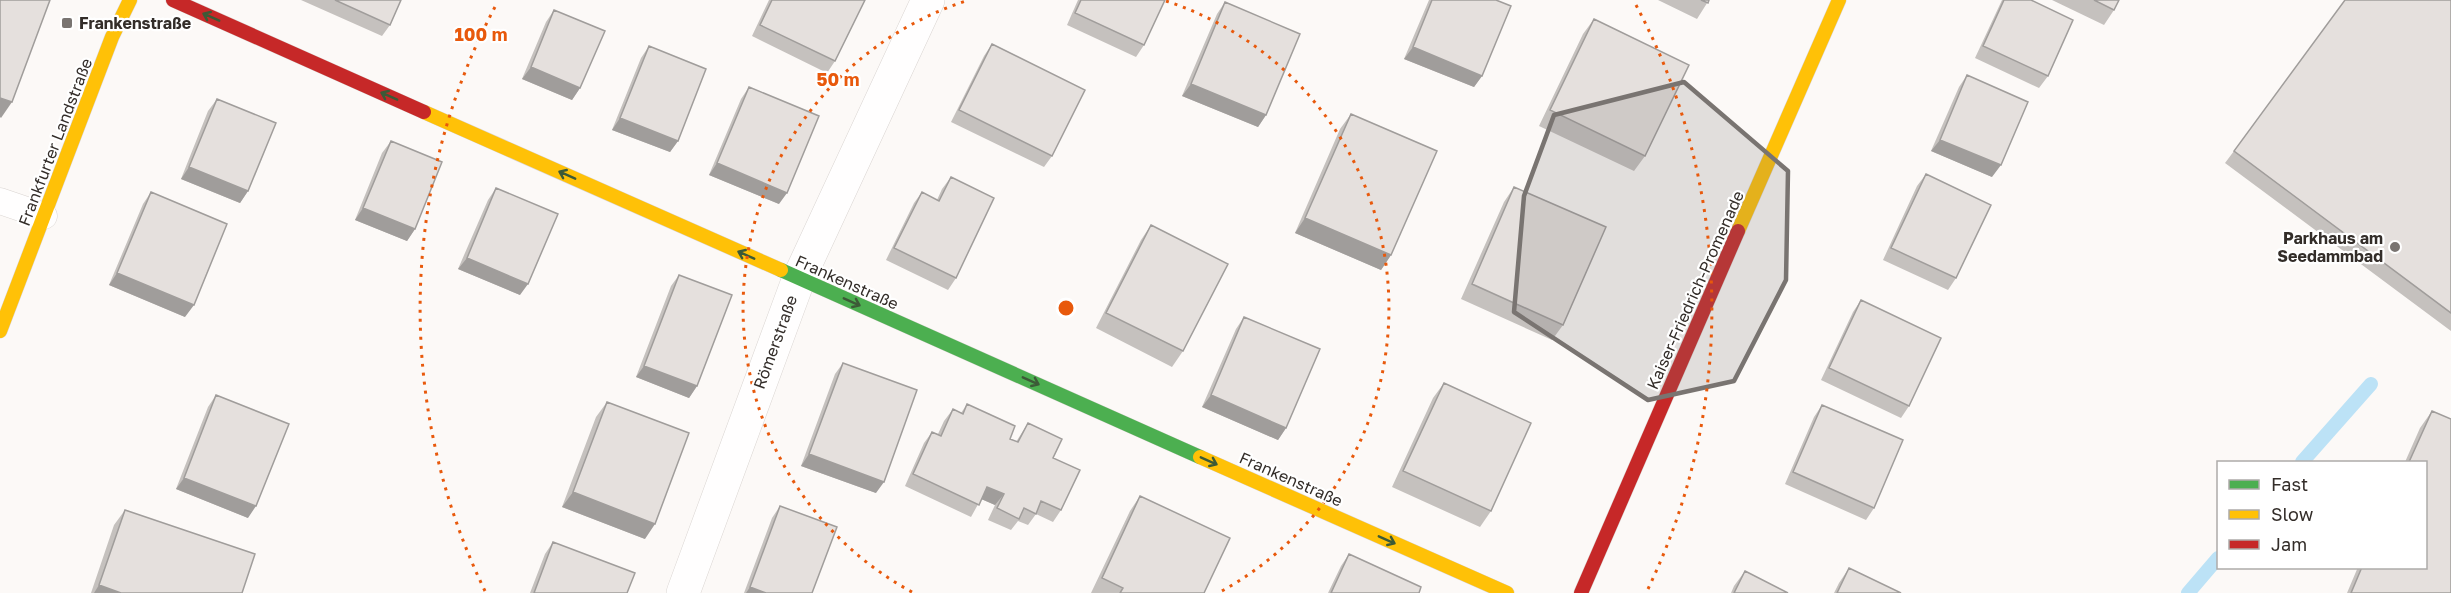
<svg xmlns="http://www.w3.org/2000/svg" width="2451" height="593" font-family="'Golos Text',sans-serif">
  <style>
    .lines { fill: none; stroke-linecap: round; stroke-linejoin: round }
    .stream { stroke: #bce2f6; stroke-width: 14 }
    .lane-casing { stroke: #dad5d2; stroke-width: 27 }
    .street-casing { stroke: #dad5d2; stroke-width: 34 }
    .fast-casing { stroke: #dad5d2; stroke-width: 15 }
    .slow-casing { stroke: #dad5d2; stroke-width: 15 }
    .jam-casing { stroke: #dad5d2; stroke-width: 15 }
    .lane { stroke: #fffefe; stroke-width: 26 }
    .street { stroke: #fffefe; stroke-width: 33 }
    .fast { stroke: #4caf50; stroke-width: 14 }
    .slow { stroke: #ffc107; stroke-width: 14 }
    .jam { stroke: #c62828; stroke-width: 14 }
    .wall { fill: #c5c1be }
    .shaded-wall { fill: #a09d9b }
    .building { fill: #e5e0dd; stroke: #a09d9b; stroke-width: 1.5 }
    .oneway { stroke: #3c5a37 }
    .marked { fill: #797471; fill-opacity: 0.2; stroke: #797471; stroke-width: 4.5; stroke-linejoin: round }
    .ring { fill: none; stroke: #e8590c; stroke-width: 3; stroke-dasharray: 3 6 }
    .poi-dot { fill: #797471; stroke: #fff; stroke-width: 2 }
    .labels { text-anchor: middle; stroke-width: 4.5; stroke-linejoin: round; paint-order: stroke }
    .poi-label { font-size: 16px; font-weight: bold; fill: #332d29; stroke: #fff; text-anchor: start }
    .street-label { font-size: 16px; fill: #332d29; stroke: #fff }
    .centre { fill: #e8590c; stroke: #fff; stroke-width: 3 }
    .ring-label { font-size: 18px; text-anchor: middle; font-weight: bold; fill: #e8590c; stroke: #fff; stroke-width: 4.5; stroke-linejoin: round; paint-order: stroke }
  </style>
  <rect width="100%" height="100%" fill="#fcf9f7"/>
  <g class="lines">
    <path class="stream" d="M2302,462L2371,384
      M2188,593L2218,558"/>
    <g class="lane-casing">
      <path id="lane" d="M0,201L44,216"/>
    </g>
    <g class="street-casing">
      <path id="street" d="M683,593L799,278L928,0"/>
    </g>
    <g class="fast-casing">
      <path id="fast" d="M781,270L1200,457"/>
    </g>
    <g class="slow-casing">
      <path id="slow" d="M424,112L781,270
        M1738,231L1839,0
        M0,331L112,37L130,0
        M1200,457L1507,593"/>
    </g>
    <g class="jam-casing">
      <path id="jam" d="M173,0L424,112
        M1581,593L1738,231"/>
    </g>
    <use href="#lane" class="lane"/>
    <use href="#street" class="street"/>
    <use href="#fast" class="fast"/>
    <use href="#slow" class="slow"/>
    <use href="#jam" class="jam"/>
  </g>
  <path class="wall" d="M301,0H401L390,25L382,36Z
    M769,0H865L835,61L827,73L752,36Z
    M1078,0H1165L1144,45L1136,57L1067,25Z
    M1429,0H1496L1482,76L1474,87L1404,59Z
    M1658,0H1709L1697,19Z
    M2002,0H2031L2048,76L2039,88L1975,58Z
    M2052,0H2119L2114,10L2104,25Z
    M2451,0V331L2225,163L2234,151Z
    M1225,2L1266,115L1258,127L1182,96L1217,14Z
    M554,10L580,88L572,100L522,79L546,22Z
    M1594,19L1645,156L1634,171L1539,126L1583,34Z
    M992,44L1052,156L1044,167L951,122L984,56Z
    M649,46L678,141L670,152L612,130L641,58Z
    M1967,75L1992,177L1931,151L1959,87Z
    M749,87L779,204L709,175L741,99Z
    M217,99L248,191L240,203L181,179L208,111Z
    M1351,114L1391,255L1381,270L1295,233L1340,129Z
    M391,141L415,229L407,241L355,220L382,153Z
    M1926,174L1956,278L1948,290L1883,260L1917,186Z
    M951,177L956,278L948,290L886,260L914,203L922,192L937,200L942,189Z
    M1514,187L1563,325L1552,340L1461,299L1504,202Z
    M496,188L520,295L458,269L488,200Z
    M151,192L185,317L109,285L143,204Z
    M1151,225L1183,351L1172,367L1096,328L1141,240Z
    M679,275L697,386L689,398L636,377L671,286Z
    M1861,300L1909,406L1901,418L1821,380L1853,312Z
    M1244,317L1286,428L1278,440L1202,407L1236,329Z
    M843,363L876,493L801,466L835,374Z
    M1444,383L1491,511L1480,527L1392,487L1433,398Z
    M216,395L248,518L176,489L208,407Z
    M607,402L645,539L562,507L596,417Z
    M967,404L1010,439L1016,442L1028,423L1053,458L1061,510L1053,522L1036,514L1028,525L1018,521L1011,530L988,520L995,505L981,499L971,517L905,486L924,443L932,432L938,434L944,421L953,409L961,413Z
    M1822,405L1874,508L1866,520L1785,484L1814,417Z
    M2432,411L2451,593H2347L2358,567H2426V462H2405L2420,428Z
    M1140,496L1204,593H1091L1130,511Z
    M780,506L812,593H744L772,518Z
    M125,510L242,593H91L114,525Z
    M553,542L627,593H530L545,554Z
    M1349,554L1419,593H1328L1341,566Z
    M1849,568L1901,593H1834L1839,583Z
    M1745,571L1788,593H1731L1734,586Z"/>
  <path class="shaded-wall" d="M1413,47L1482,76L1474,87L1404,59Z
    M531,67L580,88L572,100L522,79Z
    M1191,84L1266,115L1258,127L1182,96Z
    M0,98L12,102L1,118L0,117Z
    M620,118L678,141L670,152L612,130Z
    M1940,140L2001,165L1992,177L1931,151Z
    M717,163L787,193L779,204L709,175Z
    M189,167L248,191L240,203L181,179Z
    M363,208L415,229L407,241L355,220Z
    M1305,218L1391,255L1381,270L1295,233Z
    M467,258L528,284L520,295L458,269Z
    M117,273L194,305L185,317L109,285Z
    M644,366L697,386L689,398L636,377Z
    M1211,395L1286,428L1278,440L1202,407Z
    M809,454L884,482L876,493L801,466Z
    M184,478L256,506L248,518L176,489Z
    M987,487L1004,494L995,505L979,498Z
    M573,492L655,524L645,539L562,507Z
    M99,585L121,593H94Z
    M750,587L766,593H746Z"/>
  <path class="building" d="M0,0H50L12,102L0,98Z
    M335,0H401L390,25Z
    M772,0H865L835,61L760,25Z
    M1081,0H1165L1144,45L1075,13Z
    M1432,0H1496L1511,6L1482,76L1413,47Z
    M1701,0H1709L1708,3Z
    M2004,0H2031L2073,20L2048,76L1983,46Z
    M2094,0H2119L2114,10Z
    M2345,0H2451V313L2234,151Z
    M1225,2L1300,34L1266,115L1191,84Z
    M554,10L605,31L580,88L531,67Z
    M1594,19L1689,65L1645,156L1550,110Z
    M992,44L1085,90L1052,156L959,110Z
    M649,46L706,69L678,141L620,118Z
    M1967,75L2028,102L2001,165L1940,140Z
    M749,87L819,116L787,193L717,163Z
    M217,99L276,123L248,191L189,167Z
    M1351,114L1437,151L1391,255L1305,218Z
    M391,141L442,162L415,229L363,208Z
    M1926,174L1991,205L1956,278L1891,248Z
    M951,177L994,198L956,278L894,248L922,192L939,201Z
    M1514,187L1606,227L1563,325L1472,284Z
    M496,188L558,214L528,284L467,258Z
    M151,192L227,224L194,305L117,273Z
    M1151,225L1228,264L1183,351L1106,313Z
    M679,275L732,295L697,386L644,366Z
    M1861,300L1941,338L1909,406L1829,368Z
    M1244,317L1320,349L1286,428L1211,395Z
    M843,363L917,390L884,482L809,454Z
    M1444,383L1531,423L1491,511L1403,471Z
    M216,395L289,424L256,506L184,478Z
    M607,402L689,433L655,524L573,492Z
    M967,404L1015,426L1010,439L1018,442L1028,423L1062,439L1053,458L1080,470L1061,510L1041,501L1036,514L1024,508L1019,519L997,508L1004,494L987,487L979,505L913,474L932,432L941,436L953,409L963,414Z
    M1822,405L1903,440L1874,508L1793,472Z
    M2432,411L2451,419V593H2351L2362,567H2426V462H2409Z
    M1140,496L1230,538L1204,593H1120L1123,588L1102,578Z
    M780,506L837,527L812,593H766L750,587Z
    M125,510L255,554L242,593H121L99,585Z
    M553,542L635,573L627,593H534Z
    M1349,554L1421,587L1419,593H1331Z
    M1849,568L1901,593H1837Z
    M1745,571L1788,593H1734Z"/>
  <defs><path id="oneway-shaft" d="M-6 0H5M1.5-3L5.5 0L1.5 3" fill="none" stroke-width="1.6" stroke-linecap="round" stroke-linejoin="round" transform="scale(1.5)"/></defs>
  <g class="oneway">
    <use href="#oneway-shaft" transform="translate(211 17) rotate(-156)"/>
    <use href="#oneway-shaft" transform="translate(389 96) rotate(-156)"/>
    <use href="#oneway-shaft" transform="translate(567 175) rotate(-156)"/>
    <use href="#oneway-shaft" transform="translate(746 255) rotate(-156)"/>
    <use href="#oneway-shaft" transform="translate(852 302) rotate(24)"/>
    <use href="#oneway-shaft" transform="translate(1031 381) rotate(24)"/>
    <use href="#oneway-shaft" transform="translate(1209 461) rotate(24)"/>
    <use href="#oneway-shaft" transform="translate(1387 540) rotate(24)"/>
  </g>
  <path class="marked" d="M1684,82L1788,171L1786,280L1734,381L1648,400L1514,312L1524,196L1554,115Z"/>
  <g class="ring">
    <path d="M912 592A323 323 0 0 1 966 1M1166 1A323 323 0 0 1 1220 592"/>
    <path d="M485 591A646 646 0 0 1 496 5M1636 5A646 646 0 0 1 1647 591"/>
  </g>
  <g class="poi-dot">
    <rect x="61" y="17" width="12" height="12" rx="3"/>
    <circle cx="2395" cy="247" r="6"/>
  </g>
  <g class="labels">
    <g class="poi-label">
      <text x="79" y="29">Frankenstraße</text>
      <text x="2383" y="244" text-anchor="end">Parkhaus am<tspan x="2383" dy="18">Seedammbad</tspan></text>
    </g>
    <g class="street-label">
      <text transform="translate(55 142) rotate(-69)" y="6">Frankfurter Landstraße</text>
      <text transform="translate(847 282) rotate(24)" y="6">Frankenstraße</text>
      <text transform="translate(1695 290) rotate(-66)" y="6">Kaiser-Friedrich-Promenade</text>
      <text transform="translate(775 342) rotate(-70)" y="6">Römerstraße</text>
      <text transform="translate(1291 479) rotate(24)" y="6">Frankenstraße</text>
    </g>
  </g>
  <circle cx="1066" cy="308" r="9" class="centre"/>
  <g class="ring-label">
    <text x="481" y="41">100 m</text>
    <text x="838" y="86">50 m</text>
  </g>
  <rect x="2217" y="461" width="210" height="108" fill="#ffffff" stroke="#adaba9" stroke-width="1.5"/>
  <rect x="2229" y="480" width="30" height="9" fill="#4caf50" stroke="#adaba9" stroke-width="1.5"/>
  <text x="2271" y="491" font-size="18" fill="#332d29">Fast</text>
  <rect x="2229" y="510" width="30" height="9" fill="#ffc107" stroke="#adaba9" stroke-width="1.5"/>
  <text x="2271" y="521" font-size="18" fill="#332d29">Slow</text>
  <rect x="2229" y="540" width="30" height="9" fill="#c62828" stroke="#adaba9" stroke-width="1.5"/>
  <text x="2271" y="551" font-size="18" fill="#332d29">Jam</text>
</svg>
